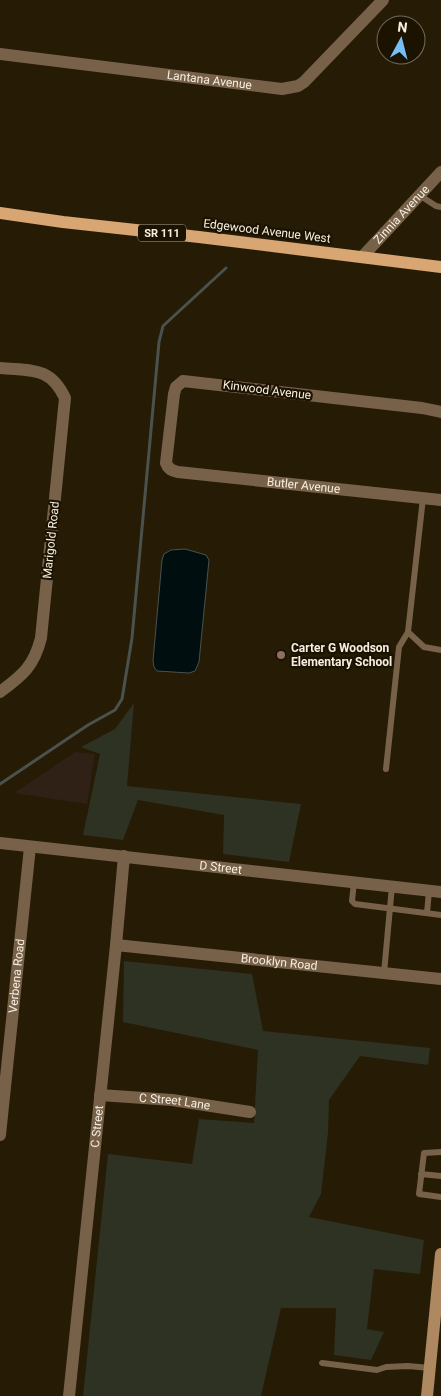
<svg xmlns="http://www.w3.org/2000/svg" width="441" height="1396" font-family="Roboto,sans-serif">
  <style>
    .industrial { fill: #2f2115 }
    .green { fill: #2d3223 }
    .water { fill: #000e0f; stroke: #4a524e }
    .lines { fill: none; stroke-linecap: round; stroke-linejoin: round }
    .stream { stroke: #4a524e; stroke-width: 3 }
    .lane { stroke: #786149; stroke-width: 6 }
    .street { stroke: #786149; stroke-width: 12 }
    .secondary { stroke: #ad8861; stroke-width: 12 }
    .primary { stroke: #d7a673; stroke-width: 12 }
    .education-dot { fill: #8d6e63; stroke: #1c1200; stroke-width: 2 }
    .labels { text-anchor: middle; stroke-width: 4.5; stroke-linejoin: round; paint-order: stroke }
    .shield { fill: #1c1200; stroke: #b5ad9e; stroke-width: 1 }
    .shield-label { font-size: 11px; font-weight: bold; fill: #f6efe1 }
    .street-label { font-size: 12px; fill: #f6efe1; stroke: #1c1200 }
    .poi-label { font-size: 12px; font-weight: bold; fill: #f6efe1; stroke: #1c1200; text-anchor: start }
  </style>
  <rect width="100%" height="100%" fill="#261b05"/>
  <path class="industrial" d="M75,752L95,754L87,804L14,793Z"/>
  <path class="green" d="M134,703L127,786L301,804L289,862L223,854L224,815L138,800L123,840L83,835L100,754L81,747L115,729Z
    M124,961L252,974L263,1031L430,1048L428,1065L360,1056L329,1100L328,1133L321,1194L309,1217L424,1240L420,1274L374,1269L367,1329L384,1332L371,1360L334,1355L336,1308H281L261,1396H83L108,1154L192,1164L199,1119L254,1123L258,1050L123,1022Z"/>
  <path class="water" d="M185,549L206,555L209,560L199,662L195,671L189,673L157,671L154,667L153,661L162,560L164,554L171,550Z"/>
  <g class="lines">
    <path class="stream" d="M0,784L88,725L115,710L122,699L132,638L159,342L163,326L226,268"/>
    <path class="lane" d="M419,195L436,206L441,207
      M423,498L408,632L424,647L441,650
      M386,769L399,647L408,632
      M354,882L352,901L355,904L441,915
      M427,913L429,891
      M384,973L392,886
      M441,1152L424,1153L419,1194L441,1197
      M421,1174L441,1176
      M322,1363L377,1370L386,1367L408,1366L430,1368"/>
    <g class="street">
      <path id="s1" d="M0,54L282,89L298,86L304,82L383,0"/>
      <path id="s2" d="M362,257L441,172"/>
      <path d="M0,368C31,371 50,366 65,398L41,638C34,666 23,675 0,692"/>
      <path id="s3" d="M441,412L422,408L183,381L176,387L174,394L166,463C168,469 172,471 178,472L441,500"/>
      <path id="s4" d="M0,843L441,892"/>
      <path id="s5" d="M116,945L441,979"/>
      <path id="s6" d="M100,1095L172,1100L250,1112"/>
      <path id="s7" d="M0,1135L30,847"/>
      <path id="s8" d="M69,1396L116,945L124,856"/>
    </g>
    <path class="secondary" d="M427,1396L441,1254"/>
    <path class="primary" d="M0,213L63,222L199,237L441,267"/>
  </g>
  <circle class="education-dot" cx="281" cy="655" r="5"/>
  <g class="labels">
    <rect class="shield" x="138" y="224.5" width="48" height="17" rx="4"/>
    <g class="shield-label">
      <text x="162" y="237">SR 111</text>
    </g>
    <g class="street-label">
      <text dy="4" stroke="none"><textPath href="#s1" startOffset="211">Lantana Avenue</textPath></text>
      <text dy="4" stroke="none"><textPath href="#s2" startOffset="58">Zinnia Avenue</textPath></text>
      <text transform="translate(267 231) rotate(7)" y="4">Edgewood Avenue West</text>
      <text transform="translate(267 390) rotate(7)" y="4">Kinwood Avenue</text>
      <text dy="4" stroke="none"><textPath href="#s3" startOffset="488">Butler Avenue</textPath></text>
      <text transform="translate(51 540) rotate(-84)" y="4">Marigold Road</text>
      <text dy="4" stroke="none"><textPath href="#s4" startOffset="222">D Street</textPath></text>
      <text dy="4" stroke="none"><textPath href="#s5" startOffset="164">Brooklyn Road</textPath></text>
      <text dy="4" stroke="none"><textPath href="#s7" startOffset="160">Verbena Road</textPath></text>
      <text dy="4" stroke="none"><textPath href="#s6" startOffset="75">C Street Lane</textPath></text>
      <text dy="4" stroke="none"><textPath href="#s8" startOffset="271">C Street</textPath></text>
    </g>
    <g class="poi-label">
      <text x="291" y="652">Carter G Woodson<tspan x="291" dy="14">Elementary School</tspan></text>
    </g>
  </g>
  <g transform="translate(401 40) rotate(7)"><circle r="24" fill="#1c1200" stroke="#736a5a"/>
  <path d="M0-4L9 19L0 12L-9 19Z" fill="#76c0f7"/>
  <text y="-8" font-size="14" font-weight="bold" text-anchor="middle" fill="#f6efe1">N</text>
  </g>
</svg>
